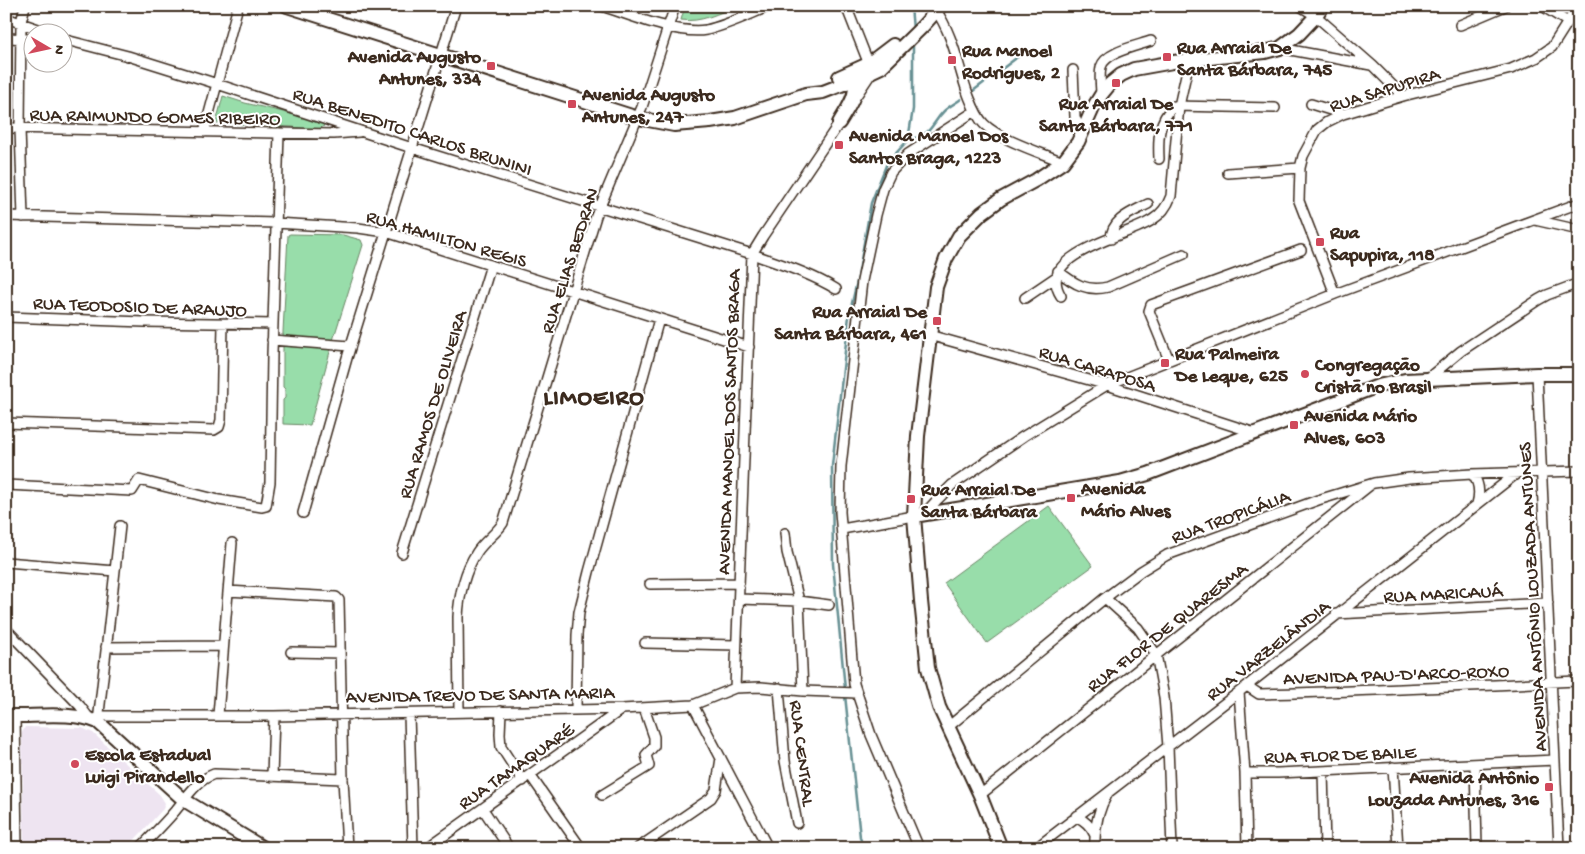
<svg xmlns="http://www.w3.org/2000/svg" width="1585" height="854" font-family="'Gochi Hand',sans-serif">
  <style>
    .built { fill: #eee4f1 }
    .green { fill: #98ddaa; stroke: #6a8464 }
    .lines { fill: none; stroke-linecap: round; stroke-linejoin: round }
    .stream { stroke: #689194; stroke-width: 2.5 }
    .street-casing { stroke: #3b2a1e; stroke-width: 12 }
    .secondary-casing { stroke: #3b2a1e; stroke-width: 16 }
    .street { stroke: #fff; stroke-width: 9 }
    .secondary { stroke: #fff; stroke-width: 12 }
    .poi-dot { fill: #d1495b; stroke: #fff; stroke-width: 2 }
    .labels { text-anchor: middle; stroke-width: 4; stroke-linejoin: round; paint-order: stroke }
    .poi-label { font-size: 19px; font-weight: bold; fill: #3b2a1e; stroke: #fff; text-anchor: start }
    .street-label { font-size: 19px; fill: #3b2a1e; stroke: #fff }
    .district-label { font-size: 24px; font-weight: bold; letter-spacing: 1px; fill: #3b2a1e; stroke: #fff }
  </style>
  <rect width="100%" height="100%" fill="#fff"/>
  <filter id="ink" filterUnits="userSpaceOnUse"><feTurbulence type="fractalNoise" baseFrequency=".02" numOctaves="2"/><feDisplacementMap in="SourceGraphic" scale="10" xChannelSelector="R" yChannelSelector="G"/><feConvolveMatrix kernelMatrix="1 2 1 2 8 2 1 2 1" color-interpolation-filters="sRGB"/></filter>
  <g filter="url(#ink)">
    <path class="built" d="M25,727L82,728L93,733L160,795L165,803L163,809L127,848H24L22,733Z"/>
    <path class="green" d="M685,6H737C719,13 701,23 681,20Z
      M223,96L245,103L313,119L319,121L324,126L317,130L292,127L216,123Z
      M290,234L343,235L361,240L363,245L334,337L310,425L283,424V400L285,398V389L283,387V332L288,235Z
      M1049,506L1093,566L987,643L944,583Z"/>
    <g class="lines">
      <path class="stream" d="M911,6L913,30
        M973,91L1028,49
        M908,140C933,135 930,125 944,111C949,106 956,103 961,99
        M845,689L833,564L832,466L849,316L858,277L871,203L887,163L908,140L913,109V43
        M845,695L860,837L863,848"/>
      <g class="street-casing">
        <path id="street" d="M602,6C629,15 678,35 706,30C728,25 750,14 770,6
          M846,6L872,72L854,99
          M1300,6L1316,16L1373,66L1403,96
          M1542,6L1568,22
          M935,9C953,34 958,66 968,94C972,104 976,116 984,124C1000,140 1042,153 1063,162
          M6,18L47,32
          M1460,25L1505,6
          M6,38L32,39
          M62,39L128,56L208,81L412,148L752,254C780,264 810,273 836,289
          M1280,48L1371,65
          M1073,70L1075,117L1082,135
          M1101,95C1101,86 1099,76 1101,67C1105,52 1137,46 1151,41
          M1311,104L1343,114
          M6,128L334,134L359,132
          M204,132L238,6
          M1159,159C1158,138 1158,121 1174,106L1275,108
          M1228,173L1300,168
          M6,216L276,223L358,228L386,232L749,347
          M23,217L20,129L21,22L25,6
          M1535,220L1579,230
          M1111,239C1111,219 1133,212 1148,204
          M1058,271C1074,284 1087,292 1108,287L1184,254
          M1335,294L1299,201L1300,168L1303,156L1317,130L1327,122L1343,114L1403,96L1511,69L1536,58L1552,47L1578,6
          M1061,296C1034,254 1129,236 1152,220C1162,214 1167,207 1171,196L1179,106L1189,61
          M1025,298L1056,277
          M6,317L144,322L273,324
          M929,335L1107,385L1255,433
          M272,340L350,346
          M1169,360L1149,311L1151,305L1301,250
          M1537,374L1559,848
          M1427,379L1461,351L1538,300L1547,295L1579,283
          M6,423L214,430L219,427L221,420L223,324
          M1472,474C1480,483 1480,493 1477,504
          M6,485L132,491L139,480L219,500L262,507L266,506L270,482L272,355L279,133
          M303,513L347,358L456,6
          M924,514L938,499L952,485L1024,436L1107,385L1335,294L1579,203
          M842,529L914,516
          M785,533L787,552L799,601L803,691
          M402,553L491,265
          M6,562L115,571
          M650,584L739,583
          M228,591L336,597L339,600L343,779L347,848
          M1105,598L1138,628L1156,654L1164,697L1168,747L1172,848
          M739,599L799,601L829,605
          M1336,614L1548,603
          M6,629L80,706L89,718
          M645,643L736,645
          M106,647L223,646
          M291,652L340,653
          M1247,686L1259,694C1366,691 1472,686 1579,681
          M735,688L752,254L763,236L842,119
          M779,688L785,761L797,823
          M1239,692L1245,773L1247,848
          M693,705L768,848
          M576,710L577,635L579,612L589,572L659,319
          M501,711L500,734L501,747L523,781
          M459,712L458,617C459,595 465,570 477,552C484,541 496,534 503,523L596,216L642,107L675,6
          M409,714L413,848
          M218,715L232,543
          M15,716L17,848
          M100,716H274L622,709L693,705L735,688L761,687L803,691L857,693
          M98,722L120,526
          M948,727L1105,598L1141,571L1167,555L1318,500L1374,483L1409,478L1472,474L1579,471
          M1475,764L1477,848
          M1393,767L1398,848
          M1323,771L1325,848
          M1245,773H1278L1555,760
          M530,775L581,848
          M272,777L274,716
          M602,795L649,766L646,755L654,746V737L644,708
          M980,795L1369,486
          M483,809L509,848
          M1076,816C1085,821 1090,825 1095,835
          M140,848C152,836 164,824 175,811C187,797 196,781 214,774L343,779
          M427,848L622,709
          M638,848L711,798L716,790L721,758
          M919,848L871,735L854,684L840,512L841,466L862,281L876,215L883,189L891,172L908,154L975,111
          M1036,848L1239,692L1516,474
          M1095,848C1094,828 1098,810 1108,793"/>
      </g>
      <g class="secondary-casing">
        <path id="secondary" d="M287,6L638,118L674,125L710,122L735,118L806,94L823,92L849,82L881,67L922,27L939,8
          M839,77L868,64L893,45
          M839,123C845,112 858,96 854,84L849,82
          M914,516L1120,482L1148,474L1378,386L1405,380L1537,374H1579
          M6,716C35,717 71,711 98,722L184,800L263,848
          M1001,848L980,795L939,707L928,668L921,601L914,516L918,436L936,287L946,259L959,236L982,213L1001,199L1036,180L1063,162L1078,142L1093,108L1101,95L1110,84L1121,75L1134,69L1173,62L1265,52L1280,48L1299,34L1316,16L1322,6"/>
      </g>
      <use href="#street" class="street"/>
      <use href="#secondary" class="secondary"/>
    </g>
  </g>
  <g class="poi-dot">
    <rect x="1162" y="52" width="10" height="10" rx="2.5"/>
    <rect x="947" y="55" width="10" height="10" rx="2.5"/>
    <rect x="486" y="61" width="10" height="10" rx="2.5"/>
    <rect x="1111" y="78" width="10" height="10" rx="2.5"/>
    <rect x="567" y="99" width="10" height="10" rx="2.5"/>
    <rect x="834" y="140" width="10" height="10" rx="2.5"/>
    <rect x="1315" y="237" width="10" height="10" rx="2.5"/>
    <rect x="932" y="316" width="10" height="10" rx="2.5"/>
    <rect x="1160" y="358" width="10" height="10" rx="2.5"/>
    <circle cx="1305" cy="374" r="5"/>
    <rect x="1289" y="420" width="10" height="10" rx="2.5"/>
    <rect x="1066" y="493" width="10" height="10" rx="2.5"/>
    <rect x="906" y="494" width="10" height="10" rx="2.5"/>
    <circle cx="75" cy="764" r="5"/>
    <rect x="1544" y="782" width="10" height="10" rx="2.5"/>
  </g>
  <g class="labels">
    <g class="poi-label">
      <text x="1177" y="53">Rua Arraial De<tspan x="1177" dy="22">Santa Bárbara, 745</tspan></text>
      <text x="962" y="56">Rua Manoel<tspan x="962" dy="22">Rodrigues, 2</tspan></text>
      <text x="481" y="62" text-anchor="end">Avenida Augusto<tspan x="481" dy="22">Antunes, 334</tspan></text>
      <text x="582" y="100">Avenida Augusto<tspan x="582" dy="22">Antunes, 247</tspan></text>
      <text x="1116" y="109" text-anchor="middle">Rua Arraial De<tspan x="1116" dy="22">Santa Bárbara, 771</tspan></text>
      <text x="849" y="141">Avenida Manoel Dos<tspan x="849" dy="22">Santos Braga, 1223</tspan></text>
      <text x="1330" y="238">Rua<tspan x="1330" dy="22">Sapupira, 118</tspan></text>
      <text x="927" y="317" text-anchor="end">Rua Arraial De<tspan x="927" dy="22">Santa Bárbara, 461</tspan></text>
      <text x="1175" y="359">Rua Palmeira<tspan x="1175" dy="22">De Leque, 625</tspan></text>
      <text x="1315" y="370">Congregação<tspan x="1315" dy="22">Cristã no Brasil</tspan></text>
      <text x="1304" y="421">Avenida Mário<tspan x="1304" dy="22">Alves, 603</tspan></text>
      <text x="1081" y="494">Avenida<tspan x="1081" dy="22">Mário Alves</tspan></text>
      <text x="921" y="495">Rua Arraial De<tspan x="921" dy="22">Santa Bárbara</tspan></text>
      <text x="85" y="760">Escola Estadual<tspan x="85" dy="22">Luigi Pirandello</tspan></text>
      <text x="1539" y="783" text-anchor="end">Avenida Antônio<tspan x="1539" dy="22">Louzada Antunes, 316</tspan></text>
    </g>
    <g class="street-label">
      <text transform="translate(1384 88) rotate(-17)" y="7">RUA SAPUPIRA</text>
      <text transform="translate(155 115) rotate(1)" y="7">RUA RAIMUNDO GOMES RIBEIRO</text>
      <text transform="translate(413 130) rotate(18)" y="7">RUA BENEDITO CARLOS BRUNINI</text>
      <text transform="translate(447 237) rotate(16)" y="7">RUA HAMILTON REGIS</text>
      <text transform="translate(568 260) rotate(-72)" y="7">RUA ELIAS BEDRAN</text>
      <text transform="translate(140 305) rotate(2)" y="7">RUA TEODOSIO DE ARAUJO</text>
      <text transform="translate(1098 367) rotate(17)" y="7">RUA CARAPOSA</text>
      <text transform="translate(431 404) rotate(-73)" y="7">RUA RAMOS DE OLIVEIRA</text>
      <text transform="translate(727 422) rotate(-88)" y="7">AVENIDA MANOEL DOS SANTOS BRAGA</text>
      <text transform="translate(1230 515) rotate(-20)" y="7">RUA TROPICÁLIA</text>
      <text transform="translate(1443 592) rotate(-3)" y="7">RUA MARICAUÁ</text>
      <text transform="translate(1531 597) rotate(-93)" y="7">AVENIDA ANTÔNIO LOUZADA ANTUNES</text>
      <text transform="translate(1166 626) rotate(-38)" y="7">RUA FLOR DE QUARESMA</text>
      <text transform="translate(1267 649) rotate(-38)" y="7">RUA VARZELÂNDIA</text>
      <text transform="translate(1396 673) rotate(-2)" y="7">AVENIDA PAU-D'ARCO-ROXO</text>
      <text transform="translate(480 693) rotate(-1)" y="7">AVENIDA TREVO DE SANTA MARIA</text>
      <text transform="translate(804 753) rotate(83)" y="7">RUA CENTRAL</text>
      <text transform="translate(1340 753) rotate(-2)" y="7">RUA FLOR DE BAILE</text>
      <text transform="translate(515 765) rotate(-35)" y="7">RUA TAMAQUARÉ</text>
    </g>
    <g class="district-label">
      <text x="594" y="404">LIMOEIRO</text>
    </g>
  </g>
  <rect width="1585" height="854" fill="none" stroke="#fff" stroke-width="25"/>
  <rect x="12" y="12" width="1560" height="829" fill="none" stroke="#3b2a1e" stroke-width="2" filter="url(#ink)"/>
  <g transform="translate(48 48) rotate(99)"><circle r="24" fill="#ffffff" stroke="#b1aaa5"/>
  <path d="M0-4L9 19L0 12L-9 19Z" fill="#d1495b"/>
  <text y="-8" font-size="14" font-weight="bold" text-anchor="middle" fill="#3b2a1e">N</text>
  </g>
</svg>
